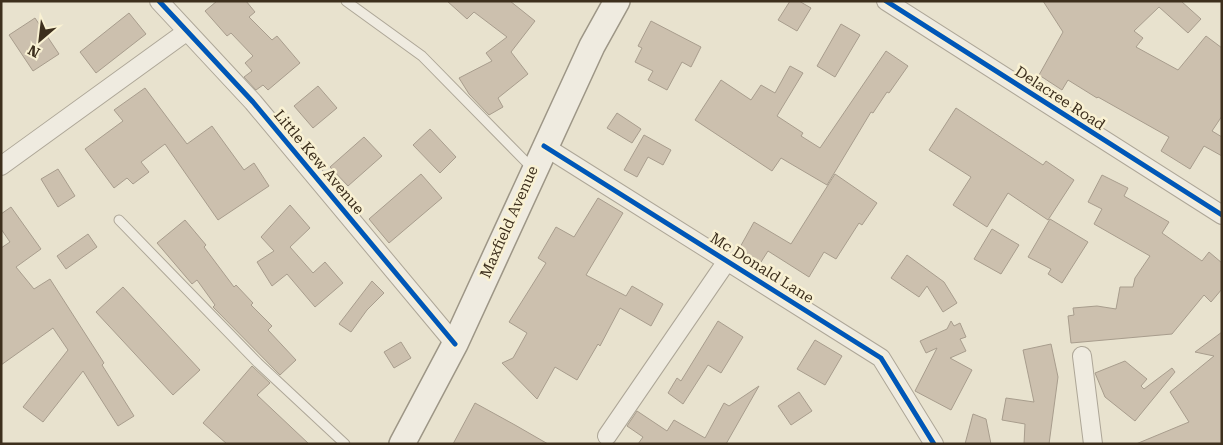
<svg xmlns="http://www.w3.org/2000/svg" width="1223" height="445" font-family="'Roboto Serif',serif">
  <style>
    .building { fill: #ccc0ae; stroke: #a89d8d }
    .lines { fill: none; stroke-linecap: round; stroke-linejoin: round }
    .service-casing { stroke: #ada697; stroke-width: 11 }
    .minor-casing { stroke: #ada697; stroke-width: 20 }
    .secondary-casing { stroke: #9d9686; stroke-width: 28 }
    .service { stroke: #efebe0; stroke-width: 9 }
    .minor { stroke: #efebe0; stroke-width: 18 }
    .secondary { stroke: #efebe0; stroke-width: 25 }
    .cycleway-casing { stroke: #f9f1d3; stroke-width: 8 }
    .cycleway { stroke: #0057b8; stroke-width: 5 }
    .labels { text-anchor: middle; stroke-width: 5; stroke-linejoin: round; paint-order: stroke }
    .street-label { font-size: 15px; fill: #3d2f1d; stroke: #f9f1d3 }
  </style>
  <rect width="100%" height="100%" fill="#e8e2ce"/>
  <path class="building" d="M217,1H246L255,12L249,17L272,40L277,36L300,63L268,90L263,85L256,90L244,77L252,71L245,63L253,56L231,33L227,36L205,11Z
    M447,1H510L535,21L511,52L528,74L498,98L503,107L489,115L469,94L459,78L492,61L486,53L507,37L474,12L467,19Z
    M790,1H799L811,8L797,31L778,20Z
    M1043,1H1181L1201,19L1188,33L1159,7L1134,31L1143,38L1136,47L1178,70L1206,36L1222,48V116L1212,131L1222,137V156L1204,146L1190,169L1161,151L1169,137L1098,97L1097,98L1068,80L1062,90L1039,75L1063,32Z
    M129,13L146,34L96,73L80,52Z
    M35,18L59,54L33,71L9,35Z
    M651,21L701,47L691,67L682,62L667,90L648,80L653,71L635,62L642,48L638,46Z
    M841,24L860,35L835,77L817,66Z
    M886,51L908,66L889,93L887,92L873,113L871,112L827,185L781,158L772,171L695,120L721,80L751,100L761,85L775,93L790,66L803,73L777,116L803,133L801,136L820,148Z
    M318,86L337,108L313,128L294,106Z
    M145,88L187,144L212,126L244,170L254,163L269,186L218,220L165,144L141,162L149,172L133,184L127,178L114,188L85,149L123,121L114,110Z
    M956,108L1043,165L1046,161L1074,180L1048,220L1008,193L987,227L953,205L971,177L929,150Z
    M617,113L641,129L632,143L607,128Z
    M430,129L456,157L440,173L413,145Z
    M644,135L671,150L663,165L648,157L637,177L624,170Z
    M364,137L382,156L348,186L330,167Z
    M58,169L75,196L58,207L41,179Z
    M421,174L442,198L389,243L369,219Z
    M835,174L877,203L862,225L859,223L836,259L824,252L809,277L768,251L761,262L739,249L754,222L791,244Z
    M1102,175L1128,188L1124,196L1169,222L1162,233L1202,261L1209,252L1222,263V289L1211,302L1204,295L1172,334L1071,343L1068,316L1074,315L1073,308L1097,306L1116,309L1120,287H1133L1135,278L1150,256L1094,224L1102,209L1088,202Z
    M598,198L623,213L586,275L626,296L632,286L663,304L651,326L620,308L600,346L598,344L577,380L555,367L537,399L502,363L513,358L527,333L509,322L546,263L538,258L556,227L574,237Z
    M290,205L310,228L290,247L313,273L325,262L343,283L315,307L287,274L272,286L257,262L274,251L261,237Z
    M11,207L41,249L16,267L34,289L50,279L104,363L102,365L134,416L118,426L83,371L43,422L23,407L68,350L53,328L1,365V248L10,242L1,229V214Z
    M1050,219L1088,242L1062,283L1048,274L1051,269L1028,257Z
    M185,220L206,245L204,247L234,287L236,285L253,303L251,305L272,326L268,330L296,360L280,375L213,307L215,305L197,280L192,284L157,243Z
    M992,229L1019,245L1001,274L974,259Z
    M88,234L97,247L66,269L57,256Z
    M907,255L944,282L957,303L943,312L927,286L919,297L891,278Z
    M372,281L384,293L367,310L351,332L339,324Z
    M123,287L200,370L173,395L96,312Z
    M718,321L743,337L721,373L708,365L683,404L668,393L677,378L681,381Z
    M951,321L954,326L960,323L966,337L960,339L966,351L950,358L972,370L951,410L915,391L937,348L926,353L920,341L947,329Z
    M1222,332V444H1136L1189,422L1170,392L1214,356L1195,352Z
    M815,340L842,356L825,385L797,369Z
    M401,342L411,358L394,368L384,352Z
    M1051,344L1058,377L1049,444H1024L1025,424L1002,420L1006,398L1034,402L1023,350Z
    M1125,361L1147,379L1141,386L1144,389L1172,368L1175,372L1135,421L1105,397L1095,373Z
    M252,366L270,383L257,395L309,444H227L203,423Z
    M759,386L726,444H638L643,437L627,426L637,411L667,431L674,420L705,438L724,403L729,406Z
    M799,392L812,411L791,425L778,406Z
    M475,403L515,425L548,444H453Z
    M973,414L986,419L991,444H965Z"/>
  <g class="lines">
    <g class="service-casing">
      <path id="service" d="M346,1L422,56L533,169
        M119,220L258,363L345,444"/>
    </g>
    <g class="minor-casing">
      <path id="minor" d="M159,1L253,102L455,344
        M886,1L1222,215
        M544,146L881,358L934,444
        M1,166L186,32
        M1082,356L1093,444
        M607,436L727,261"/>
    </g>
    <g class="secondary-casing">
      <path id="secondary" d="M402,444L455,344L592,46L617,1"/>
    </g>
    <use href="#service" class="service"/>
    <use href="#minor" class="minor"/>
    <use href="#secondary" class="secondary"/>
    <g class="cycleway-casing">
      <path id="cycleway" d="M159,1L253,102L455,344
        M886,1L1222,215
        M544,146L881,358L934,444"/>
    </g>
    <use href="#cycleway" class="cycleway"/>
  </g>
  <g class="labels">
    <g class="street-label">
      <text transform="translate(1060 98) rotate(33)" y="5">Delacree Road</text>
      <text transform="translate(319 162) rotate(50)" y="5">Little Kew Avenue</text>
      <text transform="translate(509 222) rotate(-66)" y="5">Maxfield Avenue</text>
      <text transform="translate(762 268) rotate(32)" y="5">Mc Donald Lane</text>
    </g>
  </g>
  <rect width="1223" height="445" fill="none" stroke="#3d2f1d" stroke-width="5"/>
  <g transform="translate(40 40) rotate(208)" stroke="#f9f1d3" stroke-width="4" paint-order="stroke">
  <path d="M0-4L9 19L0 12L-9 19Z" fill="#3d2f1d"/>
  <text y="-8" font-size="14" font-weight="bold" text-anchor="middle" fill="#3d2f1d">N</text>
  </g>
</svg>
